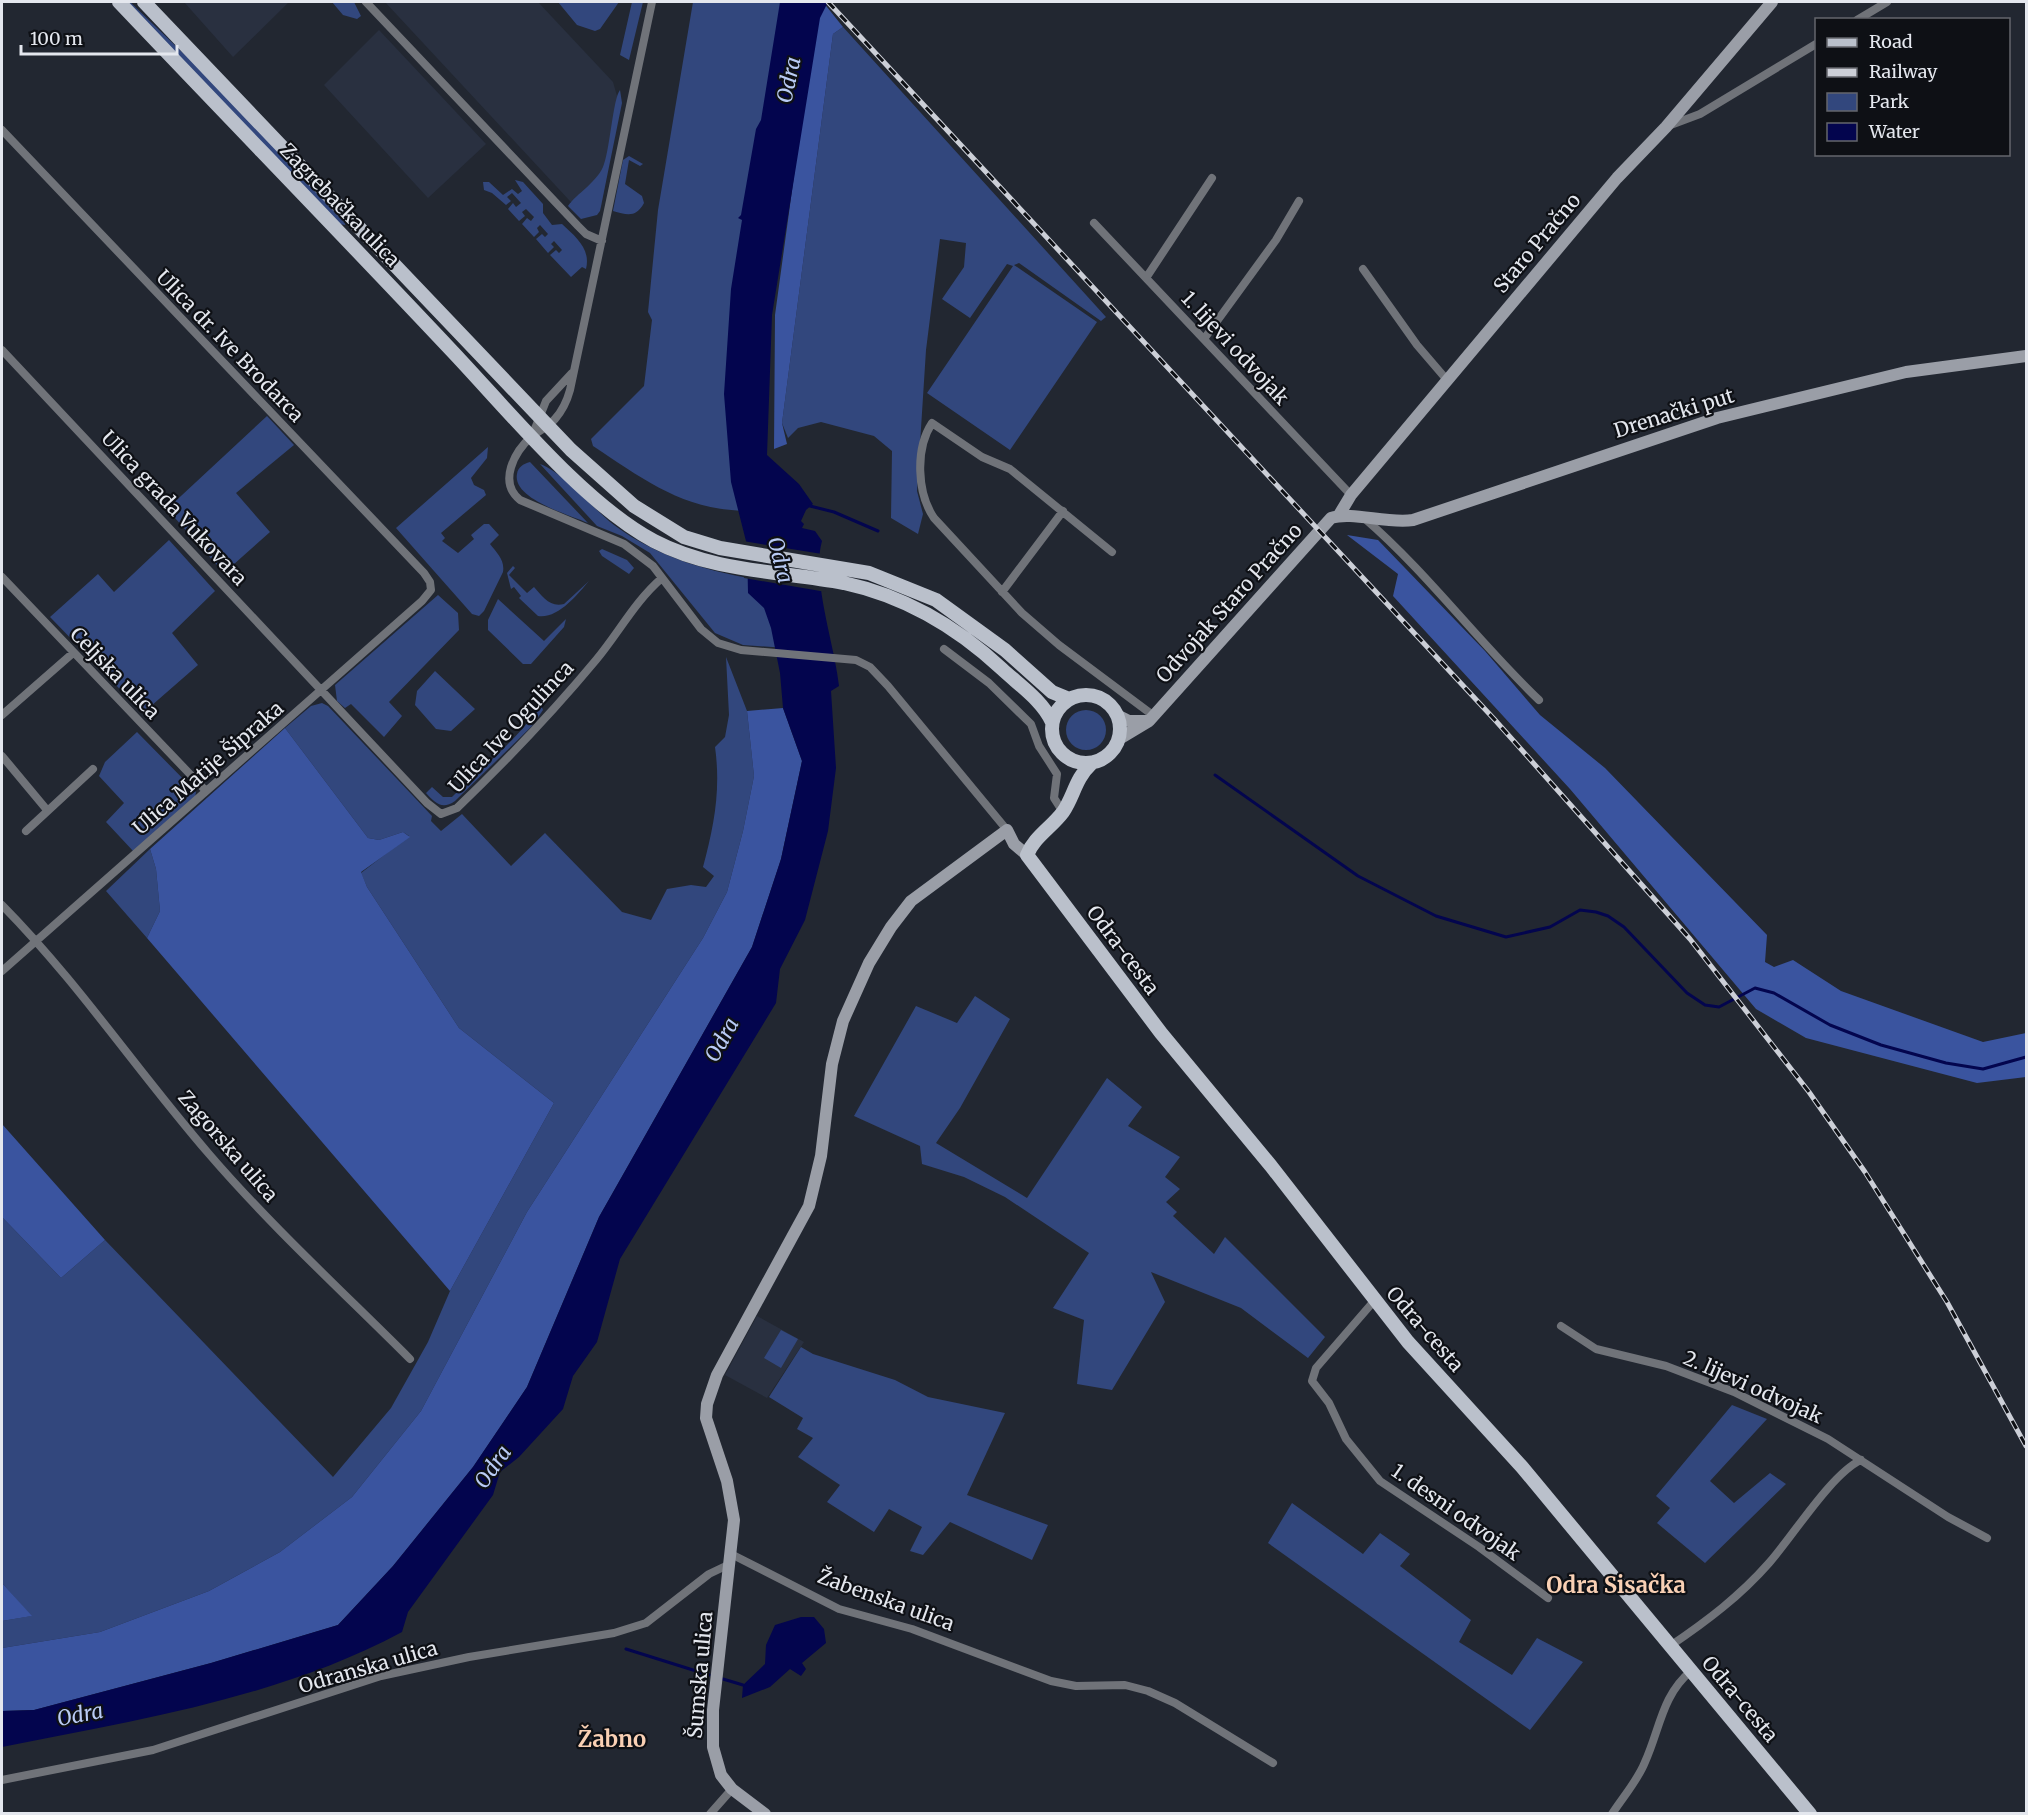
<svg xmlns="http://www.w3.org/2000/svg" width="2028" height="1815" font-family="Merriweather,serif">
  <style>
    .built { fill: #293040 }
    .green { fill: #32477d }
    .forest { fill: #3a549f }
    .water { fill: #03054e }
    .pier { fill: #222731 }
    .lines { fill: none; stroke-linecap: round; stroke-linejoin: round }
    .stream { stroke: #03054e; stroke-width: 3 }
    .street { stroke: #707379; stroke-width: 8 }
    .secondary { stroke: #9a9ea7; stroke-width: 12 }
    .primary { stroke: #bac0cb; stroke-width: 14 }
    .rail-casing { stroke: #cccfd7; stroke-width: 5 }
    .rail { stroke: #0e1015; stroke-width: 3; stroke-dasharray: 9; stroke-linecap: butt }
    .labels { text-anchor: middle; stroke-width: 4.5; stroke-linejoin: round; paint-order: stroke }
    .street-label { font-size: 20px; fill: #e4e7ee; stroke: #0e1015 }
    .water-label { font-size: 21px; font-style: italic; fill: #b9cbf5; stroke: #0e1015 }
    .quarter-label { font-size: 22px; font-weight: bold; fill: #f9d0b4; stroke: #0e1015 }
  </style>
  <rect width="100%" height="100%" fill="#222731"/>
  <path class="built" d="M184,2H289L233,57Z
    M385,2H538L613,82L619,103L601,208L582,214Z
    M379,30L486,144L428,198L324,85Z
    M757,1316L804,1342L767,1398L725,1375Z"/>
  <path class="green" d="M126,2H130L207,76L346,223L345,225L340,224Z
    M332,2H354L361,16L357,19L343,15Z
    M558,2H619L600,29L595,31L577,25Z
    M632,2H643L629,60L620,55Z
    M693,2H786L748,511C682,510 645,480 593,446L591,439L644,386L652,320L648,312L658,210Z
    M843,27L1106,317L1101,321L1019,263L1014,265L1097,322L1010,450L927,393L1013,266L1007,264L970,318L942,299L964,267L966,243L940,239L926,350L917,491L923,514L918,534L891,518L892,451L874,436L821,422L798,428L788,438L782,423L833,34Z
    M620,90L622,103L600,211L597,215L581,219L568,206C576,194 599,181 604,164C610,148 613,99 620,90Z
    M629,156L643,164L640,166L629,160L625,184L642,196L644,203C636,218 627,215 613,211L623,160Z
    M515,180L523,182L543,204V213L552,225L562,224C576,237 591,249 586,269L582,267L571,277L550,255L556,250L559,253L562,250L554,241L551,244L554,247L548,253L536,239L542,234L545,237L548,234L540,225L537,228L539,232L534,237L522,224L527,218L531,221L534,217L526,209L522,212L525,216L519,221L508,209L513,203L516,207L521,203L512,193L507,197L511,201L506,205L492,193L484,190L483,182H489L503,195L512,189L518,194L522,191Z
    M267,416L294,445L236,493L270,532L224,573L167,509Z
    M488,447L487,458L471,478L474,485L484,490L486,495L441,533L445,538L442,541L458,553L474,539L471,535L484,524H489L499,535L490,544C497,553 505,560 503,572L484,611L479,616L472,614L396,528Z
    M530,462L588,523C570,515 512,499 517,474C518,467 523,464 530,462Z
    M540,464C563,472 593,509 614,525C661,560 715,573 771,582L786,648L743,645L715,633L650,553L622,536L597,526Z
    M169,540L215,591L172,633L198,665L143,713L50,617L98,574L114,592Z
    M602,549L627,560L634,568L629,574L602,556L599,551Z
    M513,566L515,568L509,575L527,593L534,587C542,596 550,608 564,604L589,581C577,595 558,619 538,616L519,598L521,596L514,587L511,589L507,573Z
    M438,595L458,613L459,630L389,702L402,716L384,737L351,704L345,708L337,701L335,685Z
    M498,599L544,641L566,619L564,627L531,664H523L488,630V620Z
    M726,657L747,711L754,776L743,831L727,892L703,938L527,1212L421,1411L352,1497L280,1552L209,1591L100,1632L2,1648V1621L31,1616L2,1583V1217L61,1278L105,1240L333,1477L391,1408L428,1342L450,1291L554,1103L459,1028L367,887L361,873L409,836L403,832L379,840L368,838L285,728L311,706L322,703L328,706L432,816L431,821L441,831L462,814L511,866L545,833L622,912L651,920L667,889L691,885L706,887L714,876L703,867C714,826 721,790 715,747L725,737L729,715Z
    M435,671L475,709L451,731L436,729L415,705L417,691Z
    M540,703L543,710L532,726L455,801C442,810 435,803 426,793L432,787L443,797H452C470,779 535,724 540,703Z
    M1066 730a20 20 0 1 1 40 0a20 20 0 1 1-40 0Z
    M137,732L196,792L195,798L134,852L106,822L124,803L99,776L105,762Z
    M150,849L156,869L160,911L147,938L106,891Z
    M975,996L1010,1019L960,1108L936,1143L1027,1198L1107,1078L1142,1107L1128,1126L1180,1157L1165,1177L1180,1189L1166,1202L1177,1212L1173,1216L1214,1254L1225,1237L1325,1337L1308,1358L1241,1308L1151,1272L1165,1302L1112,1390L1077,1384L1084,1320L1053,1308L1089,1253L1005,1197L964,1177L922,1164L920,1146L854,1116L916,1006L957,1023Z
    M781,1330L798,1339L781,1368L764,1358Z
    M801,1347L813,1354L895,1380L928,1397L1005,1413L967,1495L1048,1525L1032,1560L950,1522L923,1555L910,1551L922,1527L889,1509L874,1532L827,1502L840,1485L798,1457L813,1438L797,1429L803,1418L769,1397Z
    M1732,1405L1767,1419L1710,1481L1734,1503L1770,1473L1786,1484L1705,1563L1657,1523L1670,1508L1656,1496Z
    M1292,1503L1363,1554L1380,1533L1410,1554L1400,1566L1471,1620L1459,1642L1512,1675L1537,1638L1583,1662L1530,1730L1268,1543Z"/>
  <path class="forest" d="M823,2L843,27L833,34L782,423L787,444L774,449L775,315L815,22Z
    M1347,535L1378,540L1485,651L1540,715L1605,768L1767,935L1765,962L1774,967L1793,960L1841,991L1983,1042L2026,1033V1077L1977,1083L1806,1038L1756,1009L1570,789L1393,596L1398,574Z
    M783,708L802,761L781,859L752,947L599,1217L527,1387L473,1467L393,1566L338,1625L211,1663L34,1710L2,1711V1648L100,1632L209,1591L280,1552L352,1497L421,1411L527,1212L703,938L727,892L743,831L754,776L747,711Z
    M285,728L368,838L379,840L403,832L410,837L361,872L367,887L459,1028L554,1103L450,1291L147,938L160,911L156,869L150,849Z
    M2,1124L105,1240L61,1278L2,1217Z
    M2,1583L32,1616L2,1621Z"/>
  <path class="water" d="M780,2H828L820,18L772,315L767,455L799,484L813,504L806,510L801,521L804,524L802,528L815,531L822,541C811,579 835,646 839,686L831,691L836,768L828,831L805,920L780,969L776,1003L620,1259L597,1342L573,1376L563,1409L519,1457L500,1472L493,1495L408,1612L402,1632C279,1698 137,1720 2,1747V1711L34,1710L211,1663L338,1625L393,1566L473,1467L527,1387L599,1217L752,947L781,859L802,761L783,708L780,673L771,628L764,608L748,593L747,545L731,482L724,394L731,289L742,220L738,218L741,215L756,129L761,120Z
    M801,1617H814L824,1629L826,1643L802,1663L806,1669L801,1676L790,1669L770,1687L742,1698L743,1685L765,1664L766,1645L775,1625Z"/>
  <path class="pier" d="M743,541L822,554L826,592L744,578Z"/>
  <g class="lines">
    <path class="stream" d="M810,506L834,512L878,531
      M1215,775L1358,876L1436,916L1506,937L1550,927L1580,910L1596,912L1608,916L1624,927L1687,993L1705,1005L1719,1007L1755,988L1774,993L1830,1025L1881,1045L1946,1063L1983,1069L2026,1057
      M626,1649L709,1675
      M723,1679L743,1685"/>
    <path class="street" d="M366,2L578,226L586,234L602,241
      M652,2L570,390C567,401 562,411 555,419C548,427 540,430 532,436C514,452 498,482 520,500L624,544L653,566L701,629L718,643L741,650L856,660L870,667L888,686L1007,830
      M1857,20L1887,2
      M1668,126L1700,114L1816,44
      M2,130L424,573L430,582L431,590L422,601L2,971
      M1094,223L1351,495
      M1363,269L1417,345L1447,380
      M1146,278L1212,178
      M1204,339L1276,240L1299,201
      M2,350L427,803L441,814L457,808C506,761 552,713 596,660C618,634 635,601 662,578
      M532,436L546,401L572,373
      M1364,518C1427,572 1479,643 1539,700
      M1112,552L1010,469L982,457L932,423C915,449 917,493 934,518L1022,613L1059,645L1154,716
      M2,577L206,791
      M1002,592L1063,511
      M944,649L989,683L1031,724L1039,746L1057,774L1054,798L1063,812
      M2,715L73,653
      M2,756L47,810
      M26,831L93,769
      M2,905C78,982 138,1072 209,1154C271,1226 343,1292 410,1359
      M1374,1301L1316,1368L1312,1381L1329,1403L1346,1439L1380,1481L1479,1547L1548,1598
      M1561,1326L1596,1349L1666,1366L1734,1392L1828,1439L1948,1517L1987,1538
      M731,1554L839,1609L912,1629L1051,1681L1076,1686L1125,1685L1148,1691L1175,1703L1273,1763
      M1670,1646C1707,1621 1740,1596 1769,1563C1793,1536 1831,1474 1861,1460
      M2,1780L153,1750L381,1676L469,1657L614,1633L646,1623L709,1574L730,1564
      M710,1814L732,1789
      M1612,1814C1623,1797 1638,1780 1645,1762C1660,1729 1662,1695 1691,1671"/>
    <path class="secondary" d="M1339,515L1351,495L1617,178L1666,127L1772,2
      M1117,715L1129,721H1148
      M1119,739L1149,721L1331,518C1352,511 1386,524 1413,520L1717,418L1906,372L2026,356
      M1007,830L1014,844L1027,855
      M765,1814L732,1789L721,1775L713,1747V1710L734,1520L727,1481L706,1418L707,1404L717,1375L809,1206L821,1156L832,1064L843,1021L869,963L891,927L911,901L1007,830"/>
    <path class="primary" d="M119,2C229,118 341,233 451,350C507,409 583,503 654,541C713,572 780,571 844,583C904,596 957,627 1002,669C1019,685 1042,700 1052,722
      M144,2L571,450L634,506L684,537L720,548L869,573L936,600L1005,650L1052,692L1069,699
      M1052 729a34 34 0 1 1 68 0a34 34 0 1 1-68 0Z
      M1091,764C1075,779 1074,796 1063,812C1051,828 1034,837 1027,855L1161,1033L1271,1166L1408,1342L1522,1467L1810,1814"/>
    <g class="rail-casing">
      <path id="rail" d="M828,2L1495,720L1690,939L1809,1092L1865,1172L1947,1302L2026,1446"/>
    </g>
    <use href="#rail" class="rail"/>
  </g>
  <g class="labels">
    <g class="street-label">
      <text transform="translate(340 205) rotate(46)" y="7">Zagrebačka ulica</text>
      <text transform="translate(1537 243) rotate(-50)" y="7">Staro Pračno</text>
      <text transform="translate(230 346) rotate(46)" y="7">Ulica dr. Ive Brodarca</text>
      <text transform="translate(1235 348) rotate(47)" y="7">1. lijevi odvojak</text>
      <text transform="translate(1674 413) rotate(-17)" y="7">Drenački put</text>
      <text transform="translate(174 508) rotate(47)" y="7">Ulica grada Vukovara</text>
      <text transform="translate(1229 603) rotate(-48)" y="7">Odvojak Staro Pračno</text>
      <text transform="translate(115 673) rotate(46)" y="7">Celjska ulica</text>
      <text transform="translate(511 727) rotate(-47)" y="7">Ulica Ive Ogulinca</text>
      <text transform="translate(208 768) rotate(-41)" y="7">Ulica Matije Šipraka</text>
      <text transform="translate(1123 950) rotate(53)" y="7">Odra-cesta</text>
      <text transform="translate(228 1146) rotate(49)" y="7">Zagorska ulica</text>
      <text transform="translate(1425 1329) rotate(49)" y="7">Odra-cesta</text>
      <text transform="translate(1753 1387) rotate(24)" y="7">2. lijevi odvojak</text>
      <text transform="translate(1456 1512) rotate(35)" y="7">1. desni odvojak</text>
      <text transform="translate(886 1600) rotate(20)" y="7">Žabenska ulica</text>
      <text transform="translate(368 1667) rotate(-16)" y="7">Odranska ulica</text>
      <text transform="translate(700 1675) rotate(-85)" y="7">Šumska ulica</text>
      <text transform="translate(1740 1699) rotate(50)" y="7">Odra-cesta</text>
    </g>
    <g class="water-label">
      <text transform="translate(789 80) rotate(-78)" y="7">Odra</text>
      <text transform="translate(780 560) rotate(76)" y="7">Odra</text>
      <text transform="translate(722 1040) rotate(-61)" y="7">Odra</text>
      <text transform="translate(493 1467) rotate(-55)" y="7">Odra</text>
      <text transform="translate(80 1715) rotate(-11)" y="7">Odra</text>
    </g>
    <g class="quarter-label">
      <text x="1616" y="1593">Odra Sisačka</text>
      <text x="612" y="1747">Žabno</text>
    </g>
  </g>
  <rect width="2028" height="1815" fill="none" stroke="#e4e7ee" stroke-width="6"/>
  <rect x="1815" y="18" width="195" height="138" fill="#0e1015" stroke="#64666c" stroke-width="1.5"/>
  <rect x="1827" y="38" width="30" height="9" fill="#bac0cb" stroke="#64666c" stroke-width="1.5"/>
  <text x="1869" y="48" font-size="18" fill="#e4e7ee">Road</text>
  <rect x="1827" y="68" width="30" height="9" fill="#cccfd7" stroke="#64666c" stroke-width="1.5"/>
  <text x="1869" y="78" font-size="18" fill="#e4e7ee">Railway</text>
  <rect x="1827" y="93" width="30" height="18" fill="#32477d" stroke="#64666c" stroke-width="1.5"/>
  <text x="1869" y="108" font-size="18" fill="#e4e7ee">Park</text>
  <rect x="1827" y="123" width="30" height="18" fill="#03054e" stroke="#64666c" stroke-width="1.5"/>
  <text x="1869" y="138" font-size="18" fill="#e4e7ee">Water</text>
  <path d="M21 45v9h156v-9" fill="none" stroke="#e4e7ee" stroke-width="3"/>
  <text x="30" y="45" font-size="18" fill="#e4e7ee" stroke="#0e1015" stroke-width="4.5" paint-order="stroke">100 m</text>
</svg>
